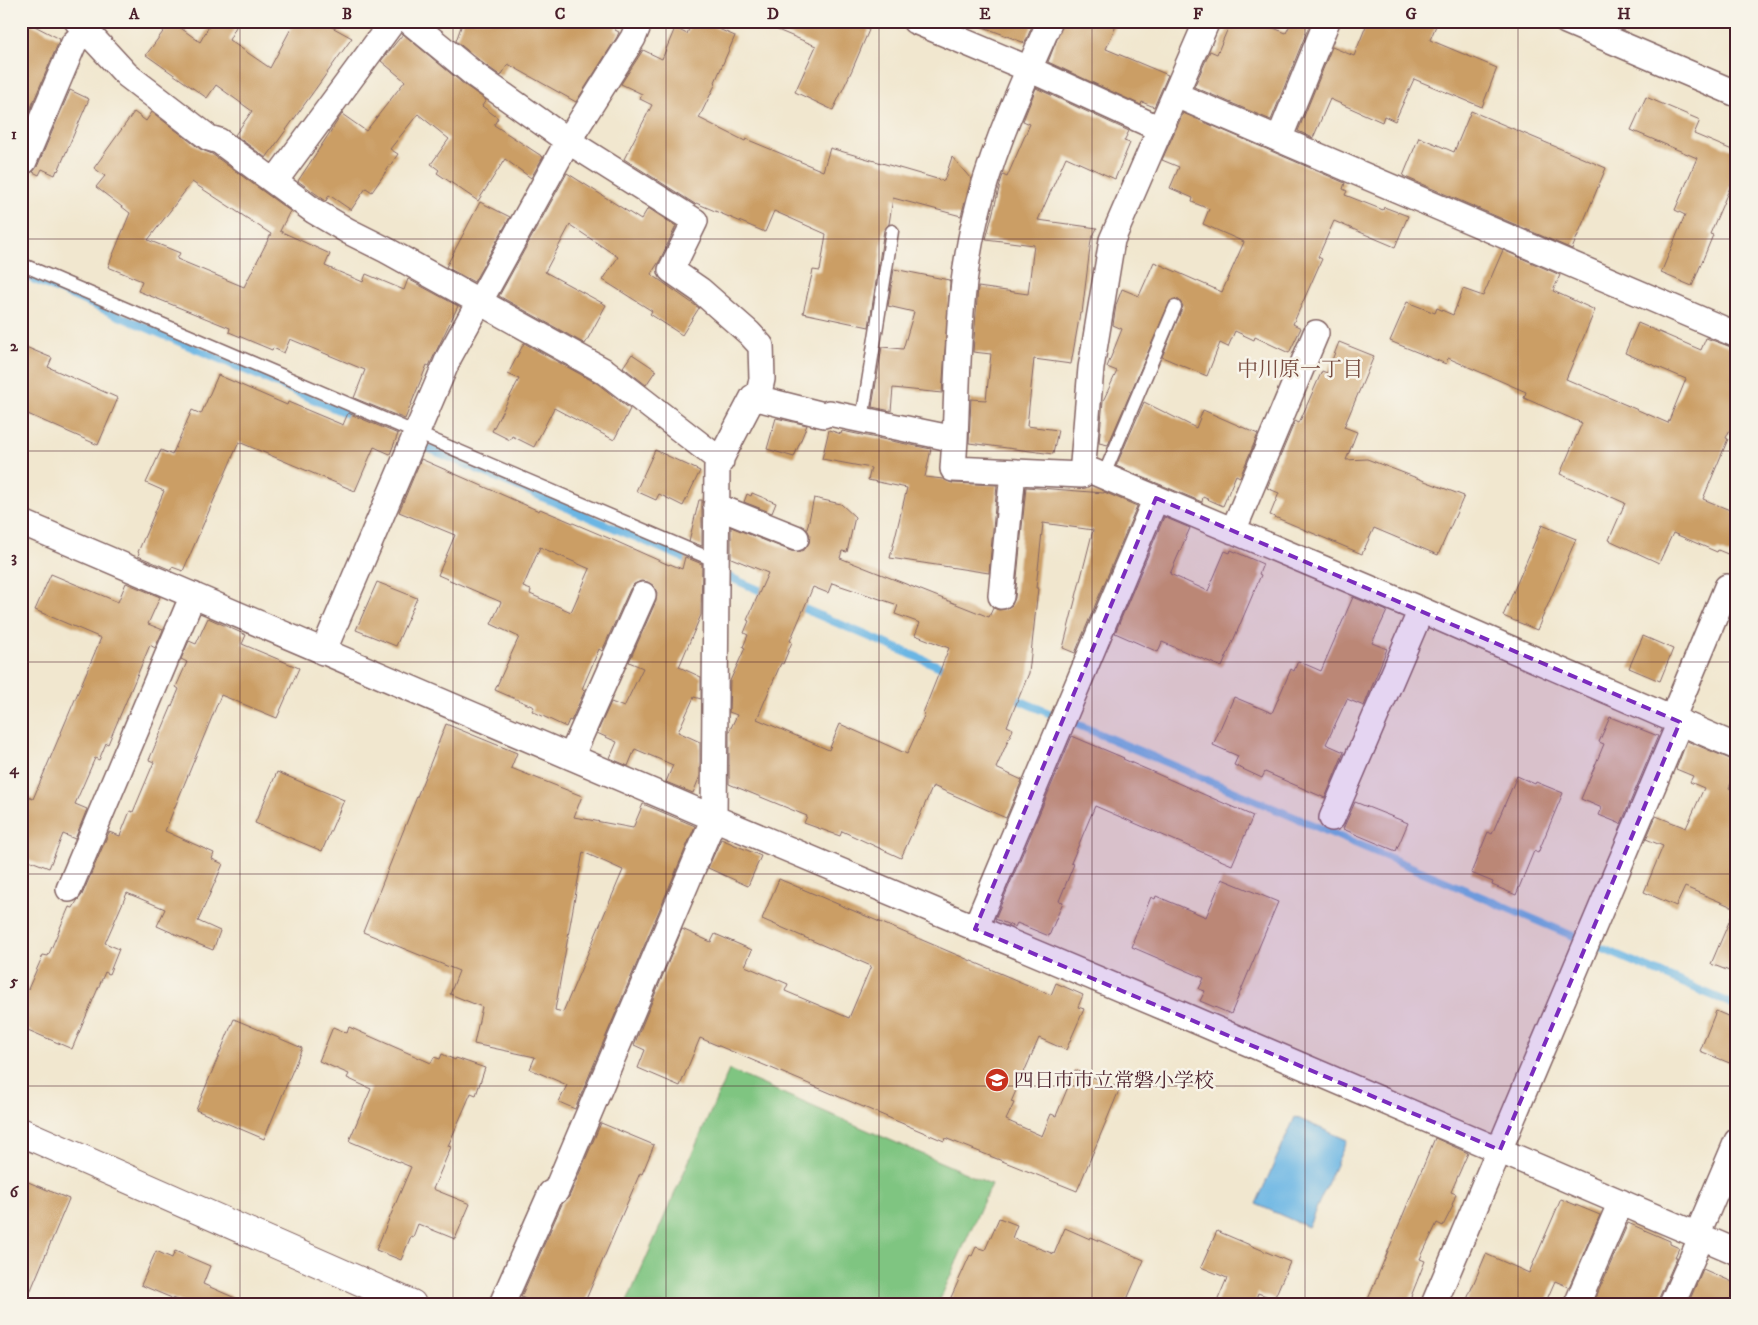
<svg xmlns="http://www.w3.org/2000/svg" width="1758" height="1325" font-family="'IM FELL DW Pica','Noto Serif JP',serif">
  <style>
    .green { fill: #7fc581; stroke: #647256 }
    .water { fill: #6bb6e4; stroke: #5a6a88 }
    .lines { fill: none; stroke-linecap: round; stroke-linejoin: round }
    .stream { stroke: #6bb6e4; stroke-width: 8 }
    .building { fill: #cb9e65; fill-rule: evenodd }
    .lane-casing { stroke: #846564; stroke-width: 15 }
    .street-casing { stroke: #846564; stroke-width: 28 }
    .secondary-casing { stroke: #846564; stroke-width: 30 }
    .lane { stroke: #fff; stroke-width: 12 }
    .street { stroke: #fff; stroke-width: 25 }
    .secondary { stroke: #fff; stroke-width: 28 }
    .marked { fill: #7b2cbf; fill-opacity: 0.2; stroke: #7b2cbf; stroke-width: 4; stroke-dasharray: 10 6; stroke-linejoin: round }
    .grid { fill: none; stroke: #4a1f2b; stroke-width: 1; stroke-opacity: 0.55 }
    .labels { text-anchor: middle; stroke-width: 5; stroke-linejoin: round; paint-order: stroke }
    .poi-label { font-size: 20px; fill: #4a1f2b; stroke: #f7f3e8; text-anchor: start }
    .neighbourhood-label { font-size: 21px; fill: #774b3f; stroke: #f7f3e8 }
    .neatline { fill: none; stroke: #4a1f2b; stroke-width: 2 }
    .grid-label { font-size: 16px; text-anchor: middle; font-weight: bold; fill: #4a1f2b }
  </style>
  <rect width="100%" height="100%" fill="#f7f3e8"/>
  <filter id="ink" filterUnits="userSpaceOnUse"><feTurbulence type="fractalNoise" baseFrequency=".02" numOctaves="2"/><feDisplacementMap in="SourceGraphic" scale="10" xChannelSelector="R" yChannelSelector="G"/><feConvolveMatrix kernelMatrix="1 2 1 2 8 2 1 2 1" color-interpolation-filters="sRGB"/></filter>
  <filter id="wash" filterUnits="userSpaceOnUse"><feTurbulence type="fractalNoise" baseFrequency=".0096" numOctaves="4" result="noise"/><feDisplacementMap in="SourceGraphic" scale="20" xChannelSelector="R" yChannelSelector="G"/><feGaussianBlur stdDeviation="1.12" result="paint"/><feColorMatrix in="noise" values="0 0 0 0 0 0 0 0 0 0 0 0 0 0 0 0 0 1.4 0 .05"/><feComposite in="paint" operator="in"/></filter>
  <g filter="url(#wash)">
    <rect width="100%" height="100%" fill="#f1e7cf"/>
    <path class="green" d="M729,1070L991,1184L938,1304H626Z"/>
    <path class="water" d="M1295,1117L1347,1140L1308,1227L1256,1204Z"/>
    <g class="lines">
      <path class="stream" d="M21,274L357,418
        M423,446L705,567
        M729,577L768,594
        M795,605L950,671
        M1009,696L1051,714
        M1076,724L1737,1006"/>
    </g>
    <g id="blocks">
      <path class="building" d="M21,21H25L60,39L21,131Z
        M171,21L200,42L212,21H239L229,40L270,68L295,21H321L352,38L266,158L235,135L252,111L216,85L207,98L146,55Z
        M463,21H619L615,30L619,32L617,37L576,102L508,64L501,76L484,64L456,41Z
        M692,21H700L735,36L715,82L716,83L699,118L745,141L746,139L823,171L830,148L944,181L952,157L971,179L961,216L893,198L889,224L884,230L869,327L803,313L813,270L820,271L826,234L774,211L765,232L696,203L695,204L624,159L652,105L640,99L642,94L621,84L643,50L662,59L675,28L687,34Z
        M756,21H870L867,29L869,30L852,70L833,110L795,92L816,46Z
        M973,21H1034L1025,43L973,23Z
        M1064,21H1118L1106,49L1168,75L1154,107L1142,102L1141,105L1048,62Z
        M1231,21H1256L1286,33L1292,21H1311L1271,120L1194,87L1210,51L1217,54Z
        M1368,21H1438L1430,40L1497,68L1482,107L1414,79L1395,121L1384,116L1382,122L1330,99L1313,138L1298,131L1332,47L1354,56Z
        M403,34L466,86L486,100L482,106L498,118L494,125L543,157L531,178L505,159L478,201L437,173L439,170L431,164L449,139L418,114L390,149L398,154L372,192L366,188L351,210L329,195L326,201L298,181L342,114L366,131L405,81L381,61Z
        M1036,88L1129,131L1124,141L1130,143L1115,179L1066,157L1038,220L1097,228L1091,240L1082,313H1080L1071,364L1034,359L1027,426L1058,430L1053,454L969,443L971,399L986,400L991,354L973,352L978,287L1028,294L1034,245L986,239L1001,181L1003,175L1007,177L1030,124L1023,121Z
        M70,90L89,99L58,171L57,170L55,175L42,169L39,175L33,172L37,167Z
        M1646,97L1700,120L1694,134L1737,152V171L1710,234L1713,235L1692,286L1661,273L1685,215L1675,210L1697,158L1631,130Z
        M1471,111L1606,168L1572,249L1403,176L1419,137L1454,152Z
        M134,112L146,121L152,112L200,149L212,154L290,211L280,231L330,254L325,266L363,282L366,274L404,290L408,279L458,306L429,366L427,365L405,419L354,398L365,370L290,339L284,353L273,348L272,350L229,332L230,328L138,291L142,281L108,267L130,213L96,187L105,176L94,168ZM192,182L271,234L244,287L177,259L180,253L148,240Z
        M1183,113L1345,183L1343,189L1347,191L1345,195L1383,210L1384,207L1408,216L1395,247L1334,221L1318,257L1322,259L1293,324L1301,328L1289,353L1255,337L1254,340L1235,331L1228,347L1220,343L1207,376L1162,357L1183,306L1179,300L1174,299L1170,301L1108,445L1099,443L1103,401L1117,371L1107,367L1122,329L1113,325L1116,305L1122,289L1139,296L1154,262L1222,292L1244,242L1203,224L1209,209L1192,202L1193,198L1170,188L1179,167L1162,160Z
        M567,173L641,220L648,208L676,226L660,260L651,274L699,308L682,335L650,314L652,311L603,280L618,257L570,225L545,272L606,305L585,344L499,296Z
        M480,202L510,217L474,282L446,267Z
        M1503,250L1560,275L1553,291L1595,310L1566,379L1668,423L1686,379L1625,353L1638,323L1701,350L1706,338L1737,349V414L1726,438L1728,439L1703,499L1737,513V554L1731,552L1730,555L1718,550L1717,552L1673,533L1659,563L1609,540L1625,503L1560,474L1582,423L1524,398L1526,392L1448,358L1446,364L1390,341L1407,302L1435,313L1437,308L1453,315L1463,289L1483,296Z
        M894,269L949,280L950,283L942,393L893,388L891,411L872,407L882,347L903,349L914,312L888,306Z
        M1339,342L1374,356L1344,427L1357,432L1346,460L1367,459L1464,496L1438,555L1374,528L1362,554L1270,515L1279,493L1267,488L1295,421L1299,423L1322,371L1327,373Z
        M524,343L598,384L630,409L614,440L554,408L534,447L512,436L510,440L492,431L519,379L508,374Z
        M21,345L52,358L48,367L118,398L98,445L21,411Z
        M632,354L656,370L646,385L623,367Z
        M218,375L287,405L288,402L343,425L348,413L398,434L390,454L374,447L355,491L239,442L183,571L172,567L171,570L138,556L139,553L138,552L164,491L146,483L161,450L172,455L192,410L201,414Z
        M1144,402L1196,428L1203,410L1258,434L1240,477L1236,475L1223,506L1203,497L1202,502L1116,466Z
        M776,418L807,425L794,457L767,449Z
        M829,430L841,434L842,431L931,449L925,477L943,479L952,483L997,485L989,573L890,558L907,488L868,480L871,468L822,459Z
        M655,450L700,471L683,506L659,494L656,500L636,491Z
        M421,459L539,511L540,509L613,540L669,565L670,564L682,569L685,557L702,564L701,615L679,667L701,677V699L694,697L678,732L700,742V776L693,793L666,782L673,765L635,749L628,766L610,758L617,742L597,733L611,702L624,707L643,668L629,662L656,601L657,593L654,586L648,582L641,581L634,584L630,589L602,651L599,649L582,689L585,690L571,721L569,720L566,727L532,711L534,707L495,690L519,637L491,624L501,602L438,575L455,535L399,512ZM540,547L590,569L571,612L530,594L531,590L523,587Z
        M1026,487L1104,493V492L1137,506L1075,653L1063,648L1093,530L1043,523L1036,588H1038L1029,673L1007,726L1013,729L996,768L1022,780L1006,818L933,786L901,858L842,831L840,836L804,823L807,816L729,784V732L737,715L729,712L730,681L745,648L743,647L748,635L744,633L749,621L747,620L768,573L731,558V527L791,551L799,552L805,549L809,543L810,535L807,529L814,498L841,504L855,517L847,552L842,551L840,558L989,617L993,608L999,610L1006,609L1012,605L1015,598ZM832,583L898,605L895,614L920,623L915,635L949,648L923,713L925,714L907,754L840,724L829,750L757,719L781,663L783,664L792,642L790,641L813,587L828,593Z
        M752,493L776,503L772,513L744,502L747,494L751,496Z
        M699,500H702V546L689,541Z
        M1164,517L1190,528L1170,574L1208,591L1225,551L1230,553L1231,550L1263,564L1259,574L1261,575L1222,667L1162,642L1158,652L1115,633Z
        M1542,525L1576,539L1537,630L1503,616Z
        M51,574L118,602L126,583L160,597L148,624L163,630L155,648L150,645L108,744L106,743L99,760L95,758L75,804L87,809L75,839L63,834L49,868L21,857V794L33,799L101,638L35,610Z
        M377,582L417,598L396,646L356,630Z
        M1353,597L1387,611L1372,643L1387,649L1364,706L1347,699L1326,744L1344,752L1325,798L1265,772L1262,778L1234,765L1238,756L1213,745L1234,697L1272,713L1291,669L1294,671L1298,661L1321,671Z
        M208,618L246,635L242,644L299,668L277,718L221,695L165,831L214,853L212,859L223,864L198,921L220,931L213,950L198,944L157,926L165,909L127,893L105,943L119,949L109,974L105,972L72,1049L21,1027V1005L43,955L48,956L69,907L73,908L77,901L82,895L109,832L120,836L130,811L133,812L154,762L149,760L179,689L176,687L187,662L181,659L189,641L196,644Z
        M1643,636L1673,649L1660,681L1629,668Z
        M1610,717L1658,736L1621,824L1599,815L1602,808L1581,799L1604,744L1599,742Z
        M446,724L517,753L511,768L582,796L574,817L633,828L643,804L695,826L575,1109L559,1102L567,1085L530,1069L535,1057L474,1044L482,1007L450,994L459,971L363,932ZM583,852L623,870L563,1012L555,1010Z
        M1072,736L1124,758L1123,759L1253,816L1232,865L1095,806L1071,863L1074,864L1059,901L1063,902L1049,936L1017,923L1015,927L995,919Z
        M1687,741L1737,762V770L1729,788L1737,792V974L1711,964L1735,908L1685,887L1676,906L1644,892L1663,846L1646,839L1656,816L1686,828L1704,788L1690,782L1693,776L1676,769Z
        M277,772L344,800L322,851L255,823Z
        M1517,776L1535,784L1536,782L1563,793L1538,853L1534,851L1516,895L1492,885L1493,882L1471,873L1488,832L1492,834Z
        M1355,802L1408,823L1396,851L1343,829Z
        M721,839L761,856L748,886L708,868Z
        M779,879L1051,995L1056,983L1083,995L1078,1007L1084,1009L1066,1050L1039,1038L1011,1102L1014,1103L1006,1120L1042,1136L1051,1114L1056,1116L1075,1070L1120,1088L1077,1191L945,1138L944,1141L700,1038L680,1086L638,1068L645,1050L634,1045L682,929L711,942L715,934L752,950L745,966L788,984L785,991L849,1018L871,966L762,919Z
        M1222,879L1278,902L1231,1014L1200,1001L1205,991L1199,989L1204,978L1132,947L1134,942L1133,941L1151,897L1155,899L1156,896L1206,917Z
        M1716,1011L1737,1020V1066L1700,1051Z
        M234,1019L302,1048L264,1139L196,1110Z
        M333,1027L347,1033L349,1027L431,1063L434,1057L440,1059L442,1054L455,1060L456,1058L485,1068L476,1095L471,1093L448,1146L451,1147L433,1189L470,1204L455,1239L418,1224L413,1237L411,1236L401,1260L376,1250L411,1167L349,1141L371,1089L347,1078L349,1074L319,1061Z
        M601,1123L654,1145L642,1174L640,1173L584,1304H537L521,1297L562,1204L569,1197Z
        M1435,1138L1468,1153L1451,1192L1456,1194L1452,1205L1453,1206L1443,1226L1437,1223L1420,1259L1425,1261L1408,1304H1366Z
        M21,1179L69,1199L25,1304H21Z
        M1561,1199L1600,1215L1569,1287L1555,1281L1545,1304H1465L1486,1254L1529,1273Z
        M999,1218L1017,1225L1012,1238L1054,1254L1065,1228L1090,1239L1091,1237L1144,1260L1125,1304H948L970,1255L972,1256L976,1247L985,1250Z
        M1628,1223L1670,1241V1244L1679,1248L1675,1257H1677L1659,1298L1658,1304H1593Z
        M1217,1231L1290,1262L1274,1299L1258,1293L1254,1304H1216L1227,1278L1201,1267Z
        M156,1251L172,1258L175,1251L210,1266L203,1284L249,1304H186L141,1285Z
        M1703,1269L1737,1284V1304H1688Z"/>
    </g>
  </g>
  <g filter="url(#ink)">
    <use href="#blocks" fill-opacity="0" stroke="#846564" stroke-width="1"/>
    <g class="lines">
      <g class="lane-casing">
        <path id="lane" d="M21,264L716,561
          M862,420L892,231
          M1103,477L1175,307"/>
      </g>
      <g class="street-casing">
        <path id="street" d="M77,21L127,75L209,138L219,141L314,211L348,231L386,250L606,372L721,461
          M409,21L475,75L568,141L695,221L671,270L700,290L749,333L761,346L762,379L758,398
          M915,21L1029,69L1160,129
          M1566,21L1737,94
          M1176,95L1737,335
          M1279,139L1327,21
          M24,161L74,43L86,31
          M275,181L393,21
          M955,439C958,367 958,290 975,220C991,150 1022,86 1050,21
          M1082,467L1421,610L1737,747
          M716,506L796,538
          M21,522L714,818L1178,1013L1737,1252
          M1233,531L1316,333
          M1001,596L1013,472
          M323,652L449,357L568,141L633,38L640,21
          M1672,719L1727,587
          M571,757L643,595
          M1332,818L1421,610
          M69,889L193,595
          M975,929L1156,498
          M1697,1235L1737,1141
          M502,1304L551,1193L556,1191L714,818L717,466L753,397L824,415L829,413L955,439L953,469L1082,475L1091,368L1112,240L1207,21
          M1434,1304L1680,722
          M1577,1304L1621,1202
          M1672,1304L1702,1236"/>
      </g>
      <g class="secondary-casing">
        <path id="secondary" d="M21,1132L412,1304"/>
      </g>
      <use href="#lane" class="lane"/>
      <use href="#street" class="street"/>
      <use href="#secondary" class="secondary"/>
    </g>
  </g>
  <path class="marked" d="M1156,498L1680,722L1500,1150L975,929Z"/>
  <path class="grid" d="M240,21V1304M453,21V1304M666,21V1304M879,21V1304M1092,21V1304M1305,21V1304M1518,21V1304M21,239H1737M21,451H1737M21,662H1737M21,874H1737M21,1086H1737"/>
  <defs>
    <g id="school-disc" transform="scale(1.25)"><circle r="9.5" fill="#c8321e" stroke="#f7f3e8"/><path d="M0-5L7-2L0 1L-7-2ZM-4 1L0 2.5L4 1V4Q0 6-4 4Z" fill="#fff"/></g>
  </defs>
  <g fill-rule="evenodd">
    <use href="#school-disc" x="997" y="1080"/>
  </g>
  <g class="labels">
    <g class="poi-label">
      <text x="1014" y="1087">四日市市立常磐小学校</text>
    </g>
    <g class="neighbourhood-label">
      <text x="1300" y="376">中川原一丁目</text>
    </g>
  </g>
  <rect width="1758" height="1325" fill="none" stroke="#f7f3e8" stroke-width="55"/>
  <rect x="28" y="28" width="1702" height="1270" class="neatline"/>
  <g class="grid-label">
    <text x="134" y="19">A</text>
    <text x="347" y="19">B</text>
    <text x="560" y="19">C</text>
    <text x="773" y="19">D</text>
    <text x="985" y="19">E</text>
    <text x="1198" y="19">F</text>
    <text x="1411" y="19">G</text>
    <text x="1624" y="19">H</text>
    <text x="14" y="139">1</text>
    <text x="14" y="351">2</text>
    <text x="14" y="562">3</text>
    <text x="14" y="774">4</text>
    <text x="14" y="986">5</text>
    <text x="14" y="1197">6</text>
  </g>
</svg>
